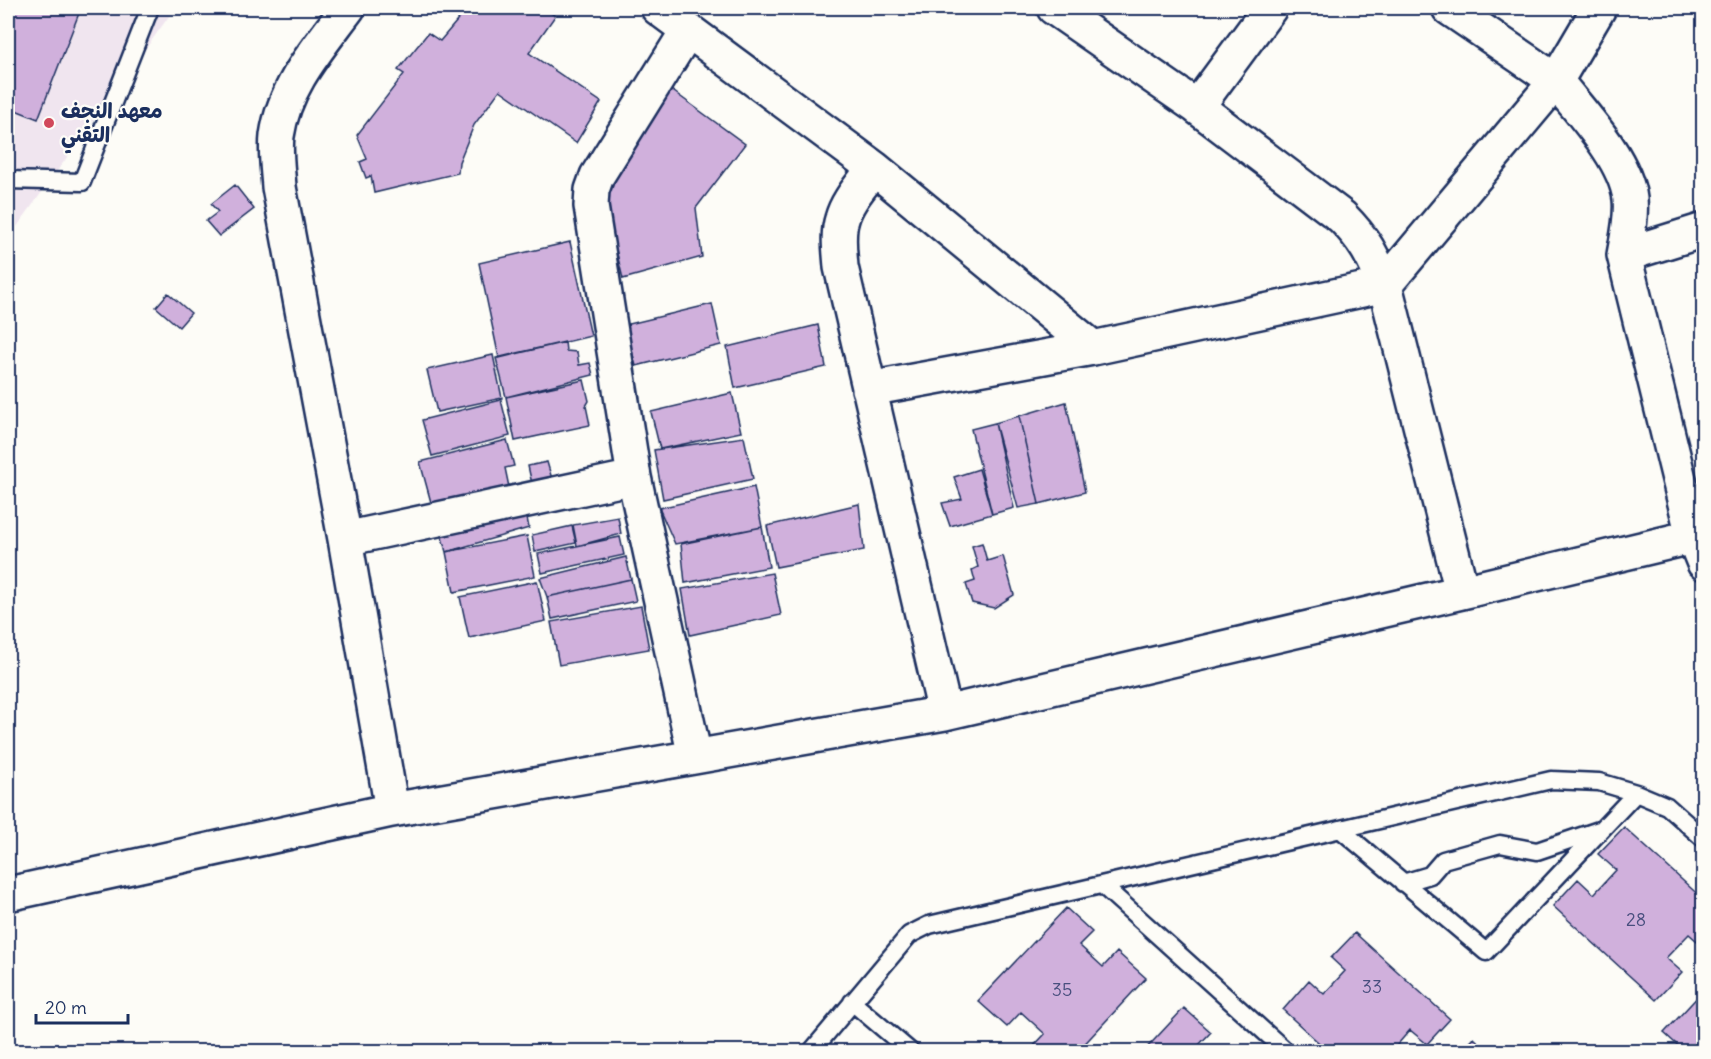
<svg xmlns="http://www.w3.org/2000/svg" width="1711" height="1059" font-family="Delius,'Playpen Sans Arabic',sans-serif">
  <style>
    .built { fill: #f0e5ef }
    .building { fill: #d0b0dc; stroke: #1b2f5e; stroke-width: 1.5 }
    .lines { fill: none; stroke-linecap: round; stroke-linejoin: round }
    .service-casing { stroke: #1b2f5e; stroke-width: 21 }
    .minor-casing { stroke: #1b2f5e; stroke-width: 38 }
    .service { stroke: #fdfcf7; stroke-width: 16 }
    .minor { stroke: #fdfcf7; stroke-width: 33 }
    .poi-dot { fill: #d1495b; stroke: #fdfcf7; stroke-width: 2 }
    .labels { text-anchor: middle; stroke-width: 4.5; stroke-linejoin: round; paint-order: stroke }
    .number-label { font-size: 18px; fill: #484f7e }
    .poi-label { font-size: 21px; font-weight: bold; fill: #1b2f5e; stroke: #fdfcf7; text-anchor: start }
  </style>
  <rect width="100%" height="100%" fill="#fdfcf7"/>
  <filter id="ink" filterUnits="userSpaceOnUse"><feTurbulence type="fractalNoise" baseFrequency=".0167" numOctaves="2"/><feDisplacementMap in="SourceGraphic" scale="12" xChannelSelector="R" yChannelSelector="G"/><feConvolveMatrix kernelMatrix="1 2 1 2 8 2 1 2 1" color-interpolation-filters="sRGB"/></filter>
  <g filter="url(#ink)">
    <path class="built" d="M8,8H175L8,239Z"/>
    <path class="building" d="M14,8H81L38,119L8,107V24Z
      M468,8H544L555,16L529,53L601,102L576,143L500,90L474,125L459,162L458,173L374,193L371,176L366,178L360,162L367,159L357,135L404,74L398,70L428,33L440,41Z
      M670,89L745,144L696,208L702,257L623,279L602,191Z
      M235,185L254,209L219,236L206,221L218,212L211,204Z
      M570,242L591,336L499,358L479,263Z
      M168,293L191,313L179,327L156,307Z
      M712,304L721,345L636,366L625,325Z
      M818,325L826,367L735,388L727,347Z
      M565,342L566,351L577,352L579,365L590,363L593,375L506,397L496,358Z
      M493,355L502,398L437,412L427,370Z
      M584,380L589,401L586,406L590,425L515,441L506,397Z
      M732,393L741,432L660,449L651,412Z
      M501,400L510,436L432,456L422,420Z
      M1066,402L1085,492L1039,504L1019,416Z
      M1019,416L1039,504L1018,508L995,423Z
      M995,423L1014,508L992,514L971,429Z
      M744,437L753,479L663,499L654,450Z
      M507,440L514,466L505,468L509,487L432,506L420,462Z
      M547,462L552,479L532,484L528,466Z
      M979,469L992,514L950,526L942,503L962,499L954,477Z
      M754,487L762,527L675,544L659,508Z
      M859,504L864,550L776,567L767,526Z
      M525,508L529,528L446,552L440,530Z
      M618,517L621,534L577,546L573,525Z
      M572,526L576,543L535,552L532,535Z
      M762,527L769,567L685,583L681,544Z
      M527,536L535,576L454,592L446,552Z
      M620,537L624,555L542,573L538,554Z
      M982,543L987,561L1003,556L1014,595L994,608L972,603L966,584L975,581L972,570L978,567L972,546Z
      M626,557L631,579L547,597L540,578Z
      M772,573L781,615L690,635L682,589Z
      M631,579L636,601L552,619L547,597Z
      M537,581L546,621L469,638L460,597Z
      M641,606L649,649L559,665L551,622Z
      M1624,827L1704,900V947L1689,934L1666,958L1682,972L1656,1000L1553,906L1578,879L1594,894L1616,870L1598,854Z
      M1066,908L1092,932L1079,945L1103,967L1117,952L1146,978L1077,1052H1031L1030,1050L1045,1034L1021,1012L1007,1027L978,1001Z
      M1355,933L1450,1019L1427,1044L1410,1030L1391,1052H1329L1283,1010L1309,980L1324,994L1345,971L1331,958Z
      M1704,990V1047L1699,1052H1685L1664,1033Z
      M1184,1008L1211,1032L1196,1048L1199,1052H1143Z
      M1474,1038L1489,1052H1461Z"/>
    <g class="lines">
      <g class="service-casing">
        <path id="service" d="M8,180L82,182L150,8
          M1340,829L1486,952L1636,793
          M1403,883L1430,875L1443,860L1500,844L1537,851L1599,830
          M1102,885L1287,1052
          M852,1002L911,1052
          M811,1052L909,935L929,925L1551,780L1599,782L1636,793L1667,806L1704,839"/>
      </g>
      <g class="minor-casing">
        <path id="minor" d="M348,8C319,47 284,86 277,136C275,153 278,171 279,187L345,539L392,810
          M658,8L874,168C863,184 847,200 842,219C837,234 840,252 841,267L945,713
          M1054,8L1197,107L1270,8
          M1599,8L1556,81C1581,113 1625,158 1630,199C1632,218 1627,238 1624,255L1693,536L1704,563
          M688,30L597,176L592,190L591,206L634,477L695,757
          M1197,107L1342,217C1365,240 1372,255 1385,285L1556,81L1449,8
          M874,168L1093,348L1385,285L1462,592
          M1624,255L1704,230
          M869,389L1093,348
          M345,539L634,477
          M8,894L392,810L945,713L1462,592L1704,534"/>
      </g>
      <use href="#service" class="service"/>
      <use href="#minor" class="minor"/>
    </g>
  </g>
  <circle class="poi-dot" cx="49" cy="123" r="6"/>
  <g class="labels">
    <g class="number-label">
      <text x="1636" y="926">28</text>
      <text x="1372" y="993">33</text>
      <text x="1062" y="996">35</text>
    </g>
    <g class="poi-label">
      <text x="61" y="118">معهد النجف<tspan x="61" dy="24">التقني</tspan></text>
    </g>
  </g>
  <rect width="1711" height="1059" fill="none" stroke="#fdfcf7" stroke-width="30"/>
  <rect x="15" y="15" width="1681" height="1029" fill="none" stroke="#1b2f5e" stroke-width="2" filter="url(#ink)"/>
  <path d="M36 1014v9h92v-9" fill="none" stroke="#1b2f5e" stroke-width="3"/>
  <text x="45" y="1014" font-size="18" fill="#1b2f5e" stroke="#fdfcf7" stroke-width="4.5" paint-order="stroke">20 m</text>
</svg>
